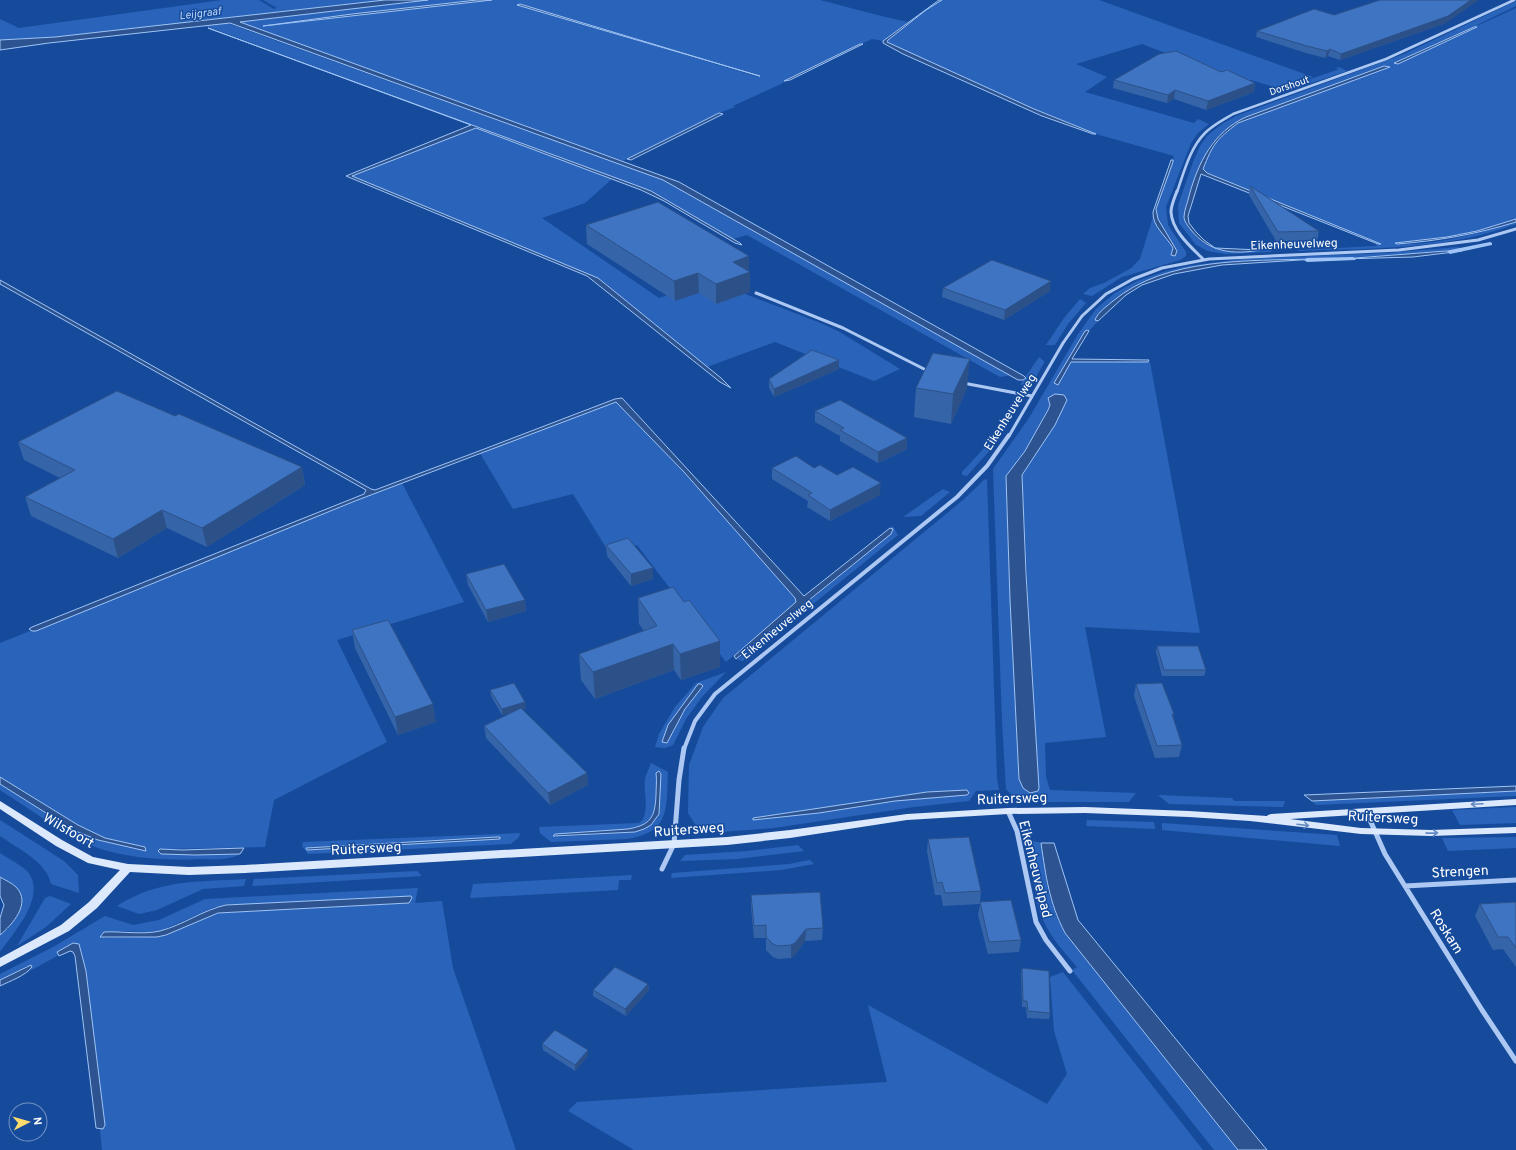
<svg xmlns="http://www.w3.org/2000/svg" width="1516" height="1150" font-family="Overpass,sans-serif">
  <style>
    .green { fill: #2a64ba; fill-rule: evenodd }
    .water { fill: #2d5490; stroke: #9fc4f5 }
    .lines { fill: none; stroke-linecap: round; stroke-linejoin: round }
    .stream { fill: #9fc4f5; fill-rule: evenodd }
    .street-far3 { stroke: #adc9f3; stroke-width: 2.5 }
    .street-far2 { stroke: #adc9f3; stroke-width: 3 }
    .street-far1 { stroke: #adc9f3; stroke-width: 4 }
    .street { stroke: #adc9f3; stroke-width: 5 }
    .secondary { fill: #dce9fc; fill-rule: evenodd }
    .wall { fill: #3664a8 }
    .shaded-wall { fill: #2c5188 }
    .building { fill: #3f74c3; stroke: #2c5188 }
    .oneway { stroke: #658ac2 }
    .labels { text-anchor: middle; stroke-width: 3; stroke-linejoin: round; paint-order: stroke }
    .far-street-label { font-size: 10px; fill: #fff; stroke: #164b9c }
    .far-water-label { font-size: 11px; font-style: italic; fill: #bad4f9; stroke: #164b9c }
    .street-label { font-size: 12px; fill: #fff; stroke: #164b9c }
    .near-street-label { font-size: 14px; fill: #fff; stroke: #164b9c }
  </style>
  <rect width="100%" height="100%" fill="#164b9c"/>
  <path class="green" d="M222,0H259L274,9L277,8L263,0H385L55,37L0,40V19L19,28Z
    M428,0H477L263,26L492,0H820L881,16L908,22L883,41L872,39L791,77L781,84L733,106L735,107L719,113L623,161L240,23L242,21ZM518,4H520L759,76L758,77Z
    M942,0H1099L1313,77L1287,85L1290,86L1337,70L1339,69L1335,68L1339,67L1347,71L1288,91L1251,80L1242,82L1142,44L1076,64L1107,77L1085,92L1194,123L1198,119L1209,124L1198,133L1191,143L1166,207L1168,225L1186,252V256L1180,260L1122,277L1092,296L1083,294L1090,288L1104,283L1135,266L1132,267L1140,259L1153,217L1155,223L1173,248L1171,254L1177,251L1157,219L1156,209L1174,156L1096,134L1034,109L887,43L888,40L926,10Z
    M1516,1V6L1477,25H1479L1516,8V219C1483,236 1432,240 1396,244C1436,246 1478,233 1516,222V224C1447,250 1371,248 1298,251L1297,250L1377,246L1376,244H1381L1203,171C1208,149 1221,136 1238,123L1389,67L1384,66L1238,121L1213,142L1208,150L1198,170L1184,216C1187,222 1189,228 1193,233C1212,259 1247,250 1272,249L1271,252L1225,254L1208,251L1196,245L1179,223L1178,205L1193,162L1200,146L1208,135L1222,124L1236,116L1404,54ZM1474,27H1477L1398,64L1395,63V62Z
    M227,23L663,180L1011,375L1000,377L747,235L733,239L651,191L638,186L203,25Z
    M473,128H476L612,179L585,203L542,218L659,298L711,281L818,322L838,331L900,369L874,381L775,342L707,367L602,281L352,177L356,174Z
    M1458,247L1467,250L1343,258V260H1315L1313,259C1249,261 1166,257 1114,301C1106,307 1100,312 1096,321H1098L1089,331H1085L1055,382L1058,385L1071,362H1150L1200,633L1085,627L1106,737L1045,743L1046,777L1050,790L1136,793L1129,802H1045L1017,800L1006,789L1002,721L993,469L1029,418L1078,334L1096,309L1115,293L1137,281L1163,272L1187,266L1242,259L1387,253ZM1050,405L1026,468L1022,475L1038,791L1019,779L1010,600L1006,476L1025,451Z
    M1080,299L1086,303L1068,324L1055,345H1046L1064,318Z
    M1039,357L1044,361V363L1033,382L1020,385Z
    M1016,397L1021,402L1003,432L998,433Z
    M616,402L684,472L795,598L796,602L726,662L637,545L610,554L573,494L513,509L480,453Z
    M987,445L991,449L967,476L962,475V472Z
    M987,479L997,779L999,790L976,791L969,801L914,807L774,828L720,832L710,831L700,827L695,824L688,813L689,765L703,727L723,698L963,500L984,480ZM927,792L930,797L895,801L819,813L753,820V818Z
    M402,483L464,602L337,640L387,742L274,800L265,847L160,849L195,855L240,854C229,861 212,859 199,859C166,861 119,858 88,844C58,830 28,808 0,790V784L73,830L98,840L146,850L145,847L105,838L78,825L0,777V643L355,501Z
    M943,489L950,492L921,516L903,517Z
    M893,526L898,535L743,661L737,660L891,534L893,530L890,528Z
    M726,672L702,697L686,719L673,745L665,748L655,747L659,734L675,707L696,683ZM703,686L685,709L667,743L677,712Z
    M651,763L668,772C666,808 671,832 627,839L551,842L540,833L539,827L639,823C651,815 643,791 645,779C646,774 649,769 651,763ZM659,771L661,772L655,820L651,825L635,832L555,837L628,829C651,825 655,818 656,795C656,788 657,780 656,773Z
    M1516,791V796L1316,805L1312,801Z
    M1158,795L1232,798L1234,801H1285L1283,807L1169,804Z
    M1516,807V823L1460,825L1452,810Z
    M0,820L64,861L78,875L79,893L51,884C47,862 17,848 0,836Z
    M1087,820L1154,822L1155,829L1086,826Z
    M1162,823L1337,835L1340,846L1162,830Z
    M520,833L519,837L511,844L308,854L302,846L303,842Z
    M1516,837V848L1448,851L1442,838Z
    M1029,840L1042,843L1048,891L1057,917L1065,933L1238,1150H1214L1072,970L1077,967C1065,953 1052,939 1044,922C1034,902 1032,863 1029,840Z
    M798,845L804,851L737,859L680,861L685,855L747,851Z
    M0,853C7,858 27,868 30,875C44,900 14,932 0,952V935L9,928L16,888L0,877Z
    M810,860L814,864L781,870L671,878L672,873L789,864Z
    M417,871L422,876L252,886L254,879Z
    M632,875L631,880H619L618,890L470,898L473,884Z
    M246,879L244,886L203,889L157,910L139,914L117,906C159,879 198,882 246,879Z
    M418,888L415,903L442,901L453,968L516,1150H102L100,1129H103L105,1125L86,971L79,944L26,973L31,969L27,966L0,980V974L53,947L105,916L133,925L159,920L205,899ZM409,903L218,913L166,935L157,937L103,938L121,931L148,932L160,931L215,907Z
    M50,896L71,904L46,927L17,946L45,898Z
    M1063,972L1203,1150H634L568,1111L577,1102L887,1082L868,1005L1047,1104L1067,1074L1054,1031L1050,977Z"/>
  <path class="water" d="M385,0H428L240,22L679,182L1024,376L1026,378L1023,380H1018L663,180L230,23L49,43L0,50V40L55,37Z
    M477,0H492L263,26L352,14Z
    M939,0H942L926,10L888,40L887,42L1034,109L1096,134H1093L1042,116L903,54L883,43V41Z
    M520,4L759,76H760L517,5Z
    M1474,27H1477L1398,64L1394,63Z
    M208,28L638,186L651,191L740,243L742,245L735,243L664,201L641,190L476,128L352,176L598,278L721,378L731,388L720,382L587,276L346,176L471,125Z
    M860,44H863L790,80L784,81Z
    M1384,66L1390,67L1238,123C1216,140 1213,144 1203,169L1207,173L1381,244H1378L1201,174L1188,216L1189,223L1196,232L1204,240L1215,248L1260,250C1233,255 1208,252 1191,230C1188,226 1184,221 1184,217C1184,210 1188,202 1189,196C1198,163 1213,132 1246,117Z
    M719,113L723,114L631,160L627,159Z
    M1171,160H1173V162L1156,209L1158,219L1177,251L1175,256L1171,255L1173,248C1166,236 1152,226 1153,212Z
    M1516,219V222C1477,234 1438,241 1397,244L1395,243L1447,237L1477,231Z
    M1459,250L1462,251L1413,257L1342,259Z
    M1314,259H1316L1222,265L1174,274L1142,285L1126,295L1098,321L1095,320C1098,312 1106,307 1113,301C1166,257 1249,261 1314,259Z
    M0,280L371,489L375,490L479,451L615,399L622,398L804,596L890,528L893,529L891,534L736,659L734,656L796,602L795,598L684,472L616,402L355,501L36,631H32L29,629L32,627L364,494L366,490L0,284Z
    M1088,330L1089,331L1072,359L1149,360L1148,362H1071L1058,385L1054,383L1085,331Z
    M1055,394L1064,395L1067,400L1055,425L1022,475L1026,573L1039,788L1038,791L1030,793L1023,788L1019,779L1010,600L1006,476L1025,451L1048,410L1050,405L1048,398Z
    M698,684H701L703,686L685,709L667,743L662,742L668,725Z
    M659,771L661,774L659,814L651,825L644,829L635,832L553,836L555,834L628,829C651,825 655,817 656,795C656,788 657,780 656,773Z
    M0,777L78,825L105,838L145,847L146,851L98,840L73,830L0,784Z
    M1516,786V791L1312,801L1304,795Z
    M967,790L969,793L967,795L895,801L819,813L753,820V818L927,792Z
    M497,837H500V839L307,850L306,848Z
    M1054,843L1078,920L1267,1150H1238L1065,933C1049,902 1046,877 1041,843Z
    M244,848L240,854L195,855L161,854L158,851L160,849L182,850Z
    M0,877C5,880 12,883 16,887C32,903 12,925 0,935V918L4,905L0,896Z
    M411,896L412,898L409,903L218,913L166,935L157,937H100L104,932C122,931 142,935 160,931C183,925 203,910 226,905Z
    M73,943L79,944L86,971L105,1125L103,1129L96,1128L75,956L73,952L70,951L59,956L57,952Z
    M31,965L32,967C25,976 10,981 0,986V980Z"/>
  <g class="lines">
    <path class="stream" d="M1490,242L1492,243V245L1450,254L1447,252L1450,250Z
      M1353,257L1356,259L1355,260L1307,262L1304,260L1307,258Z"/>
    <path class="street-far3" d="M1177,192C1184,172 1190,148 1205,133C1213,125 1223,120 1233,114L1386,59L1514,0"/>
    <path class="street-far2" d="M1177,191C1175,197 1171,205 1171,212C1172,231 1191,247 1203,259
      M756,293L843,328L928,371
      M963,383L1032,396
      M1009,436L1063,343L1082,316L1106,294L1133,279L1162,268L1209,259L1399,250L1478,240L1516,229"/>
    <path class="street-far1" d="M684,749L695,721L715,694L957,497L987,466L1009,435"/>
    <path class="street" d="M1008,811L1017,831L1036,922L1046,940L1070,971
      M1366,811L1385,854L1482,1010L1516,1061
      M662,869L674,844L679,780L684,748
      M1405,886L1516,880"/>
    <path class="secondary" d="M1516,799V805L1290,819L1361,828L1431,830L1516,827V833L1431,836L1361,834L1250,821L1189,817L1085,813L1008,814L907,820L790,838L727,845L245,873L189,875L130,872L97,908L69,931L0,967V958L61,925L89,902L120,870L88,863L56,846L0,809V801L62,840L93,857L128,864L189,867L245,865L727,837L790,830L907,814L1008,808L1085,807L1189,811L1267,816L1268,815L1271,814Z"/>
  </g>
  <path class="wall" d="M1334,15L1446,23L1340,60L1328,56L1325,58L1306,53L1256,37L1257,31Z
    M1221,72L1255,83L1254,92L1206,110L1174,99L1167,103L1113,88L1114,80Z
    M1250,186L1319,231L1317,241H1276L1249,195Z
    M586,225L749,271L750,272V292L716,304L699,293L675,301L587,244Z
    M943,288L1050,291L1004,320L942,297Z
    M839,369L774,397L769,388V379Z
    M916,388H967L951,424L914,417Z
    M815,411L907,438V449L878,463L840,441V436L815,422Z
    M175,416L302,467L305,485L207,547L167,528L118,558L31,516L25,497L60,478L24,460L18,442Z
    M772,468H814L837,475L880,495L830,521L807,507L808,501L772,479Z
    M606,545L653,579L631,586L607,556Z
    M466,574L525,600L526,611L488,622L468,585Z
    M638,598L720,667L681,680L674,670L595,699L581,680L579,654L644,631L639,624Z
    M352,630L436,722L398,735L355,648Z
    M1157,646L1206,670L1204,676H1162L1156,652Z
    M1136,684L1174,714L1173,717L1182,745L1179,757L1155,758L1134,696Z
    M490,690L526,708L522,709L587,773L588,785L550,805L486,738L484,726L514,712L502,715L491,696Z
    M928,839L981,891L980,902L1021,940L1019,952L988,954L978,915L980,904L943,906L941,895H935L927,851Z
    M751,895L823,928L822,940L805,941L795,955L791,958L778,959L773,957L766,950V938H754L751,908Z
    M1516,902V967L1503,949L1493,950L1475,916L1480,904Z
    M1022,968L1050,1013L1049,1019L1027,1018L1026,1007H1022L1021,974Z
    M648,984L649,990L626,1016L593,996V990Z
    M542,1044L588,1050V1056L575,1071L543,1050Z"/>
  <path class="shaded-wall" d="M1471,0H1479L1446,23L1340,60L1341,54Z
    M1330,49L1328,56L1325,58L1327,51Z
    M1255,83L1254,92L1206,110L1208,101Z
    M1175,90L1174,99L1167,103L1168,95Z
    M749,256V273L750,272V292L716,304V284L733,262Z
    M698,273L699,293L675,301L674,281Z
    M1051,281L1050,291L1004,320L1005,310Z
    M970,359L967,388L951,424L953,394Z
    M839,360V369L774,397V389Z
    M907,438V449L878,463V452Z
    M302,467L305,485L207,547L202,528Z
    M881,483L880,495L830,521V510Z
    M162,510L167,528L118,558L113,539Z
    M653,568V579L631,586V574Z
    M525,600L526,611L488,622L486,610Z
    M720,641V667L681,680L680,654Z
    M673,644L674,670L595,699L593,672Z
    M525,702L526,708L502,715V709Z
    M433,704L436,722L398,735L395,717Z
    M587,773L588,785L550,805L548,793Z
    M806,929L805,941L795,955L791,958V945Z
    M648,984L649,990L626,1016L625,1009Z
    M588,1050V1056L575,1071V1065Z"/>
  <path class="building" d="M1380,0H1471L1448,16L1341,54L1330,49L1327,51L1307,46L1257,31L1314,9L1334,15Z
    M1176,51L1221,72L1227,70L1255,83L1208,101L1175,90L1168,95L1114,80L1159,54Z
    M1250,186L1319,231L1278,232Z
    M658,202L749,256L733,262L750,272L716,284L698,273L674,281L586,225Z
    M992,260L1051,281L1005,310L943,288Z
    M812,350L839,360L774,389L769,379Z
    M933,353L970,359L953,394L916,388Z
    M117,391L175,416L179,414L302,467L202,528L162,510L113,539L25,497L75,470L18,442Z
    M840,400L907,438L878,452L840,430L844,428L815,411Z
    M796,456L814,468L820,465L837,475L853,467L881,483L830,510L808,495L812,493L772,468Z
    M628,538L653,568L631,574L606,545Z
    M504,564L525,600L486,610L466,574Z
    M673,587L684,602L689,600L720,641L680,654L673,644L593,672L579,654L657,626L638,598Z
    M388,620L433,704L395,717L352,630Z
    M1157,646H1198L1206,670H1164Z
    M514,683L525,702L502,709L490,690Z
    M1162,683L1174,714H1172L1182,745L1157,746L1136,684Z
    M521,708L587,773L548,793L484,726Z
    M969,837L981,891L945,893L942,882L937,883L928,839Z
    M820,892L823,928L806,929L795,943L791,945L778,946L773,944L766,937V925L754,926L751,895Z
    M1011,900L1021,940L989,942L980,902Z
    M1516,902V948L1508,937H1498L1480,904Z
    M615,967L648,984L625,1009L593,990Z
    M1022,968L1049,971L1050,1013L1028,1011L1027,1001H1023Z
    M555,1030L588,1050L575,1065L542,1044Z"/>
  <defs><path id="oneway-shaft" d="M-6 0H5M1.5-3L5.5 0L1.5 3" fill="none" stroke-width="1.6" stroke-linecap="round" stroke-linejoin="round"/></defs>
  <g class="oneway">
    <use href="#oneway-shaft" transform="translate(1477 804) rotate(177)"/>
    <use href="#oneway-shaft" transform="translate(1303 825) rotate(7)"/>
    <use href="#oneway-shaft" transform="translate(1432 833) rotate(-1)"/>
  </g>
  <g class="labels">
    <g class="far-street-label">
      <text transform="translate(1289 85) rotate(-19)" y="4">Dorshout</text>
    </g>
    <g class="far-water-label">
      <text transform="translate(200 13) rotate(-7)" y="4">Leijgraaf</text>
    </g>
    <g class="street-label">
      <text transform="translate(1294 244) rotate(-2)" y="4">Eikenheuvelweg</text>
      <text transform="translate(1010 412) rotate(-58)" y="4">Eikenheuvelweg</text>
      <text transform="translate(777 629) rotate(-39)" y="4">Eikenheuvelweg</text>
    </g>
    <g class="near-street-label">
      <text transform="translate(1012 798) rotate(-2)" y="5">Ruitersweg</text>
      <text transform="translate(1383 817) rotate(3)" y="5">Ruitersweg</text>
      <text transform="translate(689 829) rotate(-4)" y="5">Ruitersweg</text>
      <text transform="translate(69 830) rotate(30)" y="5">Wilsfoort</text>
      <text transform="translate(366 848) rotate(-3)" y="5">Ruitersweg</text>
      <text transform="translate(1036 869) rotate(76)" y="5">Eikenheuvelpad</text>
      <text transform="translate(1460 871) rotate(-3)" y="5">Strengen</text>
      <text transform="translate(1447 931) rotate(58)" y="5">Roskam</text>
    </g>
  </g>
  <g transform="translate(28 1122) rotate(84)"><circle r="19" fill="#164b9c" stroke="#7393c4"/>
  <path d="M0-3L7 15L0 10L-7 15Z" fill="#ffdb6e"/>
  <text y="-6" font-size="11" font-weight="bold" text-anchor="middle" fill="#ffffff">N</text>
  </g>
</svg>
